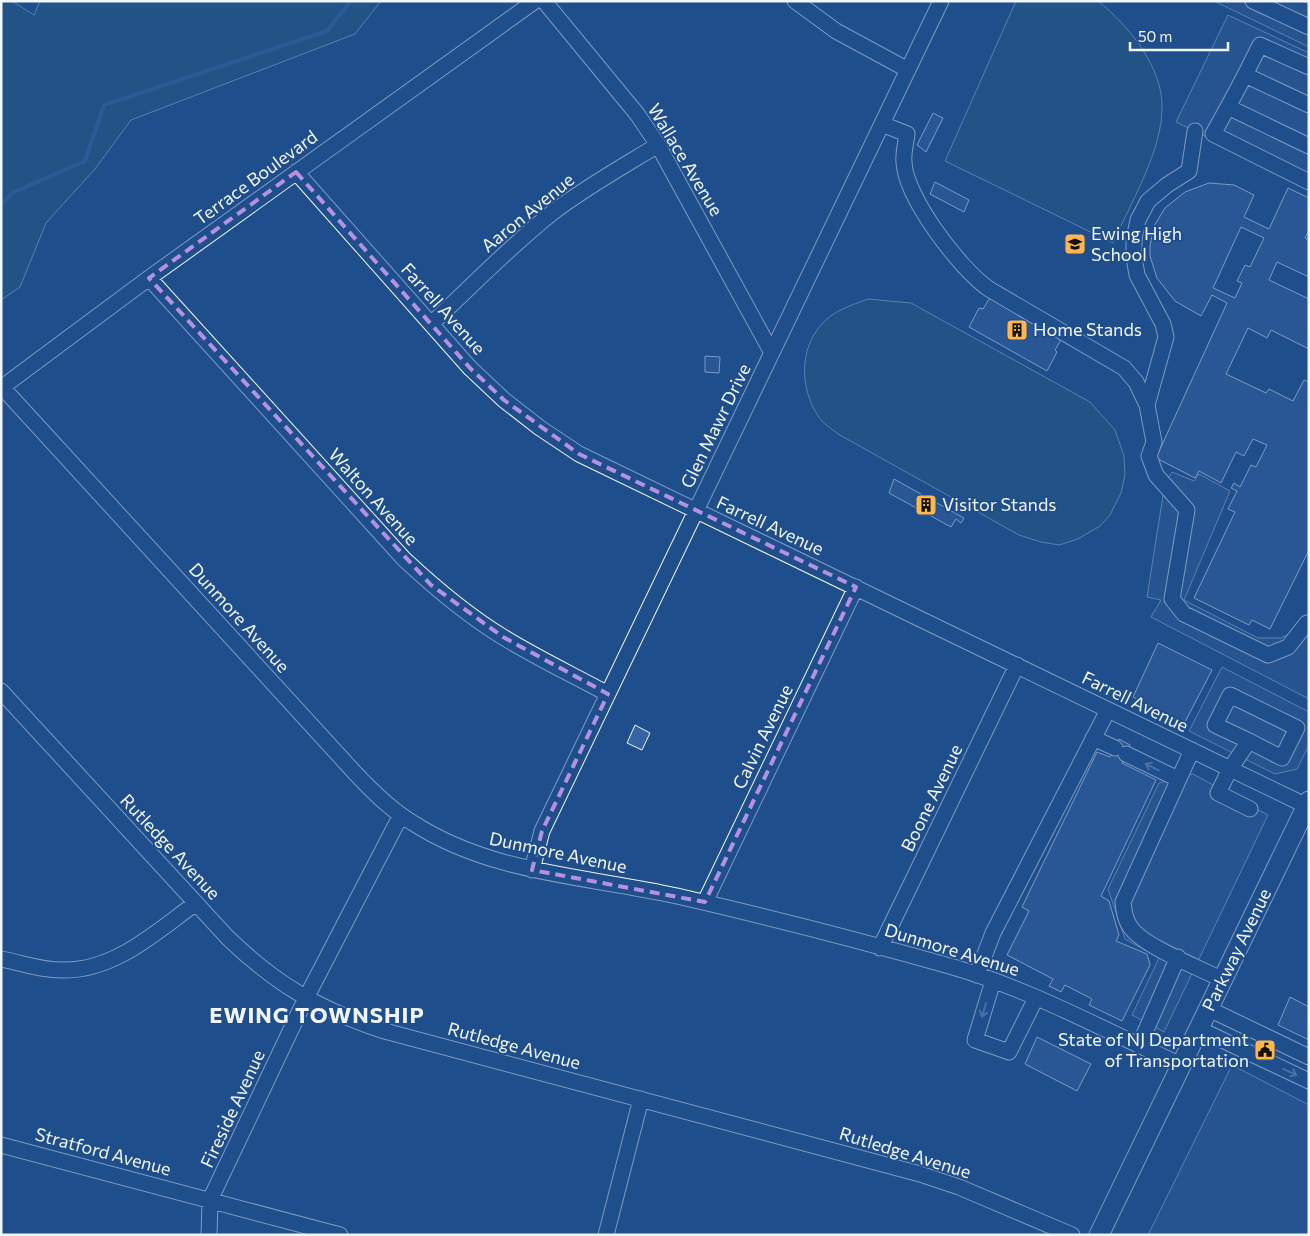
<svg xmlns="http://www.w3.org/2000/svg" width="1310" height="1236" font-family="Commissioner,sans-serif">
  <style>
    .green { fill: #245a82; stroke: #a8bbd7 }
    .parking { fill: #305b95; stroke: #a8bbd7 }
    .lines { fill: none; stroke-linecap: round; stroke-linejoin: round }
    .stream { stroke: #3b69a3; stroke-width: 4 }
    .building { fill: #3563a3; stroke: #f2f6ff; fill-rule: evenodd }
    .minor-casing { stroke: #f2f6ff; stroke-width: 17 }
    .major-casing { stroke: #f2f6ff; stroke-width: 21 }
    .minor { stroke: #1f4e8c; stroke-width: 15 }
    .major { stroke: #1f4e8c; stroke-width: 19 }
    .oneway { stroke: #7e9ac0 }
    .marked { fill: none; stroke: #b691df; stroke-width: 4; stroke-dasharray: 10 6; stroke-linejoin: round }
    .labels { text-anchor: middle; stroke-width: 4; stroke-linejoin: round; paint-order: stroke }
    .street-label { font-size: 18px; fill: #f2f6ff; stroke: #1f4e8c }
    .poi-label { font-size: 18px; fill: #f2f6ff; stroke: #1f4e8c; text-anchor: start }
    .district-label { font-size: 22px; font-weight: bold; letter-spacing: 1px; fill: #f2f6ff; stroke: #1f4e8c }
  </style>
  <rect width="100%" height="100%" fill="#1f4e8c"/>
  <path class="green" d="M1,1H12L34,15L40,1H381L355,34L131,120L95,169L46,223L20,287L1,300Z
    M1016,1H1098C1128,25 1162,66 1162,106C1163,150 1130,204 1113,243L945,161Z
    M868,299L911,303L1090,402L1115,430L1124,456L1125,475L1121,493L1110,515L1100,526L1078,539L1059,545L1041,542L1019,535L838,434C832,429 822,423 818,416C800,388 799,350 821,325C832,311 852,305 868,299Z"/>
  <path class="parking" d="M1214,1H1302L1309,4V47Z
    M1228,15L1309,53V187L1176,122Z
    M1172,472L1194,481L1199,474L1230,491L1184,600L1258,638H1281L1309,624V699L1151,617L1161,600L1147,597L1165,483Z
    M1222,667L1309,712V745L1297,769L1275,774L1189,731Z
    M1193,774L1268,815L1164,1032L1132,1015L1159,958L1125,939L1108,889L1159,783Z
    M1232,1065L1309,1105V1235H1148Z"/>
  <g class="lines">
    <path class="stream" d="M1,205L12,193L85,161L104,105L327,31L351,1"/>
  </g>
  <path class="building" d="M933,113L943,118L926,152L917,145Z
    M935,182L969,200L964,212L930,194Z
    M1209,183L1234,185L1254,195L1244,217L1269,229L1288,188L1309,198V230L1305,238L1309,240V277L1277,262L1269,280L1309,299V349L1271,330L1267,338L1248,328L1226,374L1266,393L1269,389L1293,401L1304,380L1309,382V550L1270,629L1252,620L1249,625L1194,598L1235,512L1228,509L1237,491L1231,488L1234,483L1240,487L1251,465L1256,467L1267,445L1253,439L1244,456L1236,452L1221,483L1199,471L1195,478L1156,458L1227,303L1212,295L1201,316L1175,301L1157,278L1150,256V246L1154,226L1165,208L1185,192ZM1241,227L1264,238L1250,267L1245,265L1237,281L1242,283L1235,298L1213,288Z
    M994,291L1065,333L1055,350L1057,352L1047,371L969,327L979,308L983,309Z
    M705,356L720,357L719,373L705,372Z
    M894,479L964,518L961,523L956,519L951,527L889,493Z
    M1158,643L1212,670L1184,724L1133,697Z
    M635,725L650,733L642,750L627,743Z
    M1119,739L1130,745L1122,763L1156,780L1101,896L1109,901L1119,935L1116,941L1147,954L1150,965L1122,1021L1089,1005L1092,999L1065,985L1061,992L1049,986L1053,979L1007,955L1029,911L1022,907L1097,752L1110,757Z
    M1290,997L1309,1007V1040L1278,1025Z
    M1037,1037L1091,1064L1077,1091L1025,1064Z"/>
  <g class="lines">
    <g class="minor-casing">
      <path id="minor" d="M544,1L637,114L658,145L772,353
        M795,1L836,31L908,70
        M1253,1L1309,27
        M1245,75L1260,45L1309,67
        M1228,107L1245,75L1309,105
        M882,124L907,134C906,143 903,153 904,162C905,197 960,269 989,289L1124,368L1136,382L1147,405
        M1195,131L1189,171L1167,185L1148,201L1138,220L1134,239V257L1137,275L1163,324L1166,337L1147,405L1154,442L1149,456L1156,475L1187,510L1172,599L1184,614L1268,655L1288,647L1307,623
        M1309,146L1228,107L1213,134L1309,182
        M296,172L470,368L504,400L540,428L579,454L1309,807
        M149,278L404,559C435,588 467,615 503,637C537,658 573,675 608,694
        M431,324C471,287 509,247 552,213C586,187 622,167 658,145
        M2,387L356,774C373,792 391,810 413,823C492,874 587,876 677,896C769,917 862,941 953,967C1032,990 1106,1031 1181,1065
        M1,388L149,278L535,1
        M1,691L228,938C277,985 317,1008 381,1030L920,1174L959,1187L1072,1235
        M1093,738L1115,748
        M1249,741L1282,758L1297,728L1230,695L1215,725L1249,741L1230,769L1218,793L1250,809
        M1192,750L1123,902C1124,911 1125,920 1131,928C1145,947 1200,968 1223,980
        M1126,754L1178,779
        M532,870L542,831L941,1
        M705,902L856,587
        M880,948L1017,665
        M1,959C23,963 43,971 65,970C116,970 157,931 196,903
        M977,975L993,933L1108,710
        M993,981L975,1040L1009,1052L1036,998
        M1209,1009L1309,1057
        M1199,1029L1309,1081
        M1139,1046L1178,957
        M1,1145L340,1235
        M209,1235L210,1200L306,998L401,815
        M606,1235L641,1099"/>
    </g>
    <g class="major-casing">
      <path id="major" d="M1099,1235L1309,801"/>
    </g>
    <use href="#minor" class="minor"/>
    <use href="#major" class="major"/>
  </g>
  <defs><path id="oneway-shaft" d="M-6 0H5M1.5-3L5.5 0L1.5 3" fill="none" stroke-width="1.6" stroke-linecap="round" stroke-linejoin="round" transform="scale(1.25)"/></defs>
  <g class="oneway">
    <use href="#oneway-shaft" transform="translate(1152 767) rotate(-154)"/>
    <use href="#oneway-shaft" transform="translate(984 1010) rotate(107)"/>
    <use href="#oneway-shaft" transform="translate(1290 1072) rotate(25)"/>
  </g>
  <path d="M0 0H1310V1236H0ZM296,172L470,368L504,400L579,454L856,587L705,902L532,870L542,831L608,694L503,637L431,585L149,278Z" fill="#1f4e8c" fill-opacity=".55" fill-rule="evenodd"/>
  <path class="marked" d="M296,172L470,368L504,400L579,454L856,587L705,902L532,870L542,831L608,694L503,637L431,585L149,278Z"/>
  <defs>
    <g id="school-square" transform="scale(1.125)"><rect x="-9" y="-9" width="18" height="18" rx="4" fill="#ffb74d" stroke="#1f4e8c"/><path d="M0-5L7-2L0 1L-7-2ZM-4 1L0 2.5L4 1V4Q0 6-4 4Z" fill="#111"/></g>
    <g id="building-square" transform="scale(1.125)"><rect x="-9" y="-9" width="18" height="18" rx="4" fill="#ffb74d" stroke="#1f4e8c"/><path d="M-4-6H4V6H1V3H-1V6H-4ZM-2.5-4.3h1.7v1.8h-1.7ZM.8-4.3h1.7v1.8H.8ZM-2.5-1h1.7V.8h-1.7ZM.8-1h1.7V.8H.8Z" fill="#111"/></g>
    <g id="civic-square" transform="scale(1.125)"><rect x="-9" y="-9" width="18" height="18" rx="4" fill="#ffb74d" stroke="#1f4e8c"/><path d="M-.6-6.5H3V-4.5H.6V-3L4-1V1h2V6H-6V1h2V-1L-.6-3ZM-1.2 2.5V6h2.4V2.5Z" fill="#111"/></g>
  </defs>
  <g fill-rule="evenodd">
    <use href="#school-square" x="1075" y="244"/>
    <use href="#building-square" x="1017" y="330"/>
    <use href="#building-square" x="926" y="505"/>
    <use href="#civic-square" x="1265" y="1050"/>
  </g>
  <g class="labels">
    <g class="street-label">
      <text transform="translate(685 160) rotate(59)" y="6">Wallace Avenue</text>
      <text transform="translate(256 178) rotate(-36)" y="6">Terrace Boulevard</text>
      <text transform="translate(528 213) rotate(-39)" y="6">Aaron Avenue</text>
      <text transform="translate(443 309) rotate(48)" y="6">Farrell Avenue</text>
      <text transform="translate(716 426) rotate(-64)" y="6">Glen Mawr Drive</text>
      <text transform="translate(373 497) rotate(48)" y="6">Walton Avenue</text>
      <text transform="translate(770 526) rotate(25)" y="6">Farrell Avenue</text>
      <text transform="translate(239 618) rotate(48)" y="6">Dunmore Avenue</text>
      <text transform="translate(1135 702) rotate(26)" y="6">Farrell Avenue</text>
      <text transform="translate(763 737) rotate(-64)" y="6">Calvin Avenue</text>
      <text transform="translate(932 798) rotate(-64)" y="6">Boone Avenue</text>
      <text transform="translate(170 847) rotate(47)" y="6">Rutledge Avenue</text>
      <text transform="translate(558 853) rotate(12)" y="6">Dunmore Avenue</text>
      <text transform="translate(952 950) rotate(17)" y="6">Dunmore Avenue</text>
      <text transform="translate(1237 950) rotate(-64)" y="6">Parkway Avenue</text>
      <text transform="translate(514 1046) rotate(15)" y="6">Rutledge Avenue</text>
      <text transform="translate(233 1109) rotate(-65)" y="6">Fireside Avenue</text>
      <text transform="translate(103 1152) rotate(15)" y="6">Stratford Avenue</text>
      <text transform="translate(905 1153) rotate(17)" y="6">Rutledge Avenue</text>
    </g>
    <g class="poi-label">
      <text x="1091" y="240">Ewing High<tspan x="1091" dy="21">School</tspan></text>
      <text x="1033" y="336">Home Stands</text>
      <text x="942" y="511">Visitor Stands</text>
      <text x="1249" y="1046" text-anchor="end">State of NJ Department<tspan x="1249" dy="21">of Transportation</tspan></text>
    </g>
    <g class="district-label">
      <text x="317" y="1023">EWING TOWNSHIP</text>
    </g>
  </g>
  <rect width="1310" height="1236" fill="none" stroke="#f2f6ff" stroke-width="5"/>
  <path d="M1130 42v8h98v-8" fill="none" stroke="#f2f6ff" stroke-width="2.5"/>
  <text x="1138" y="42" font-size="15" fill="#f2f6ff" stroke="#1f4e8c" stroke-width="4" paint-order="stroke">50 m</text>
</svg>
